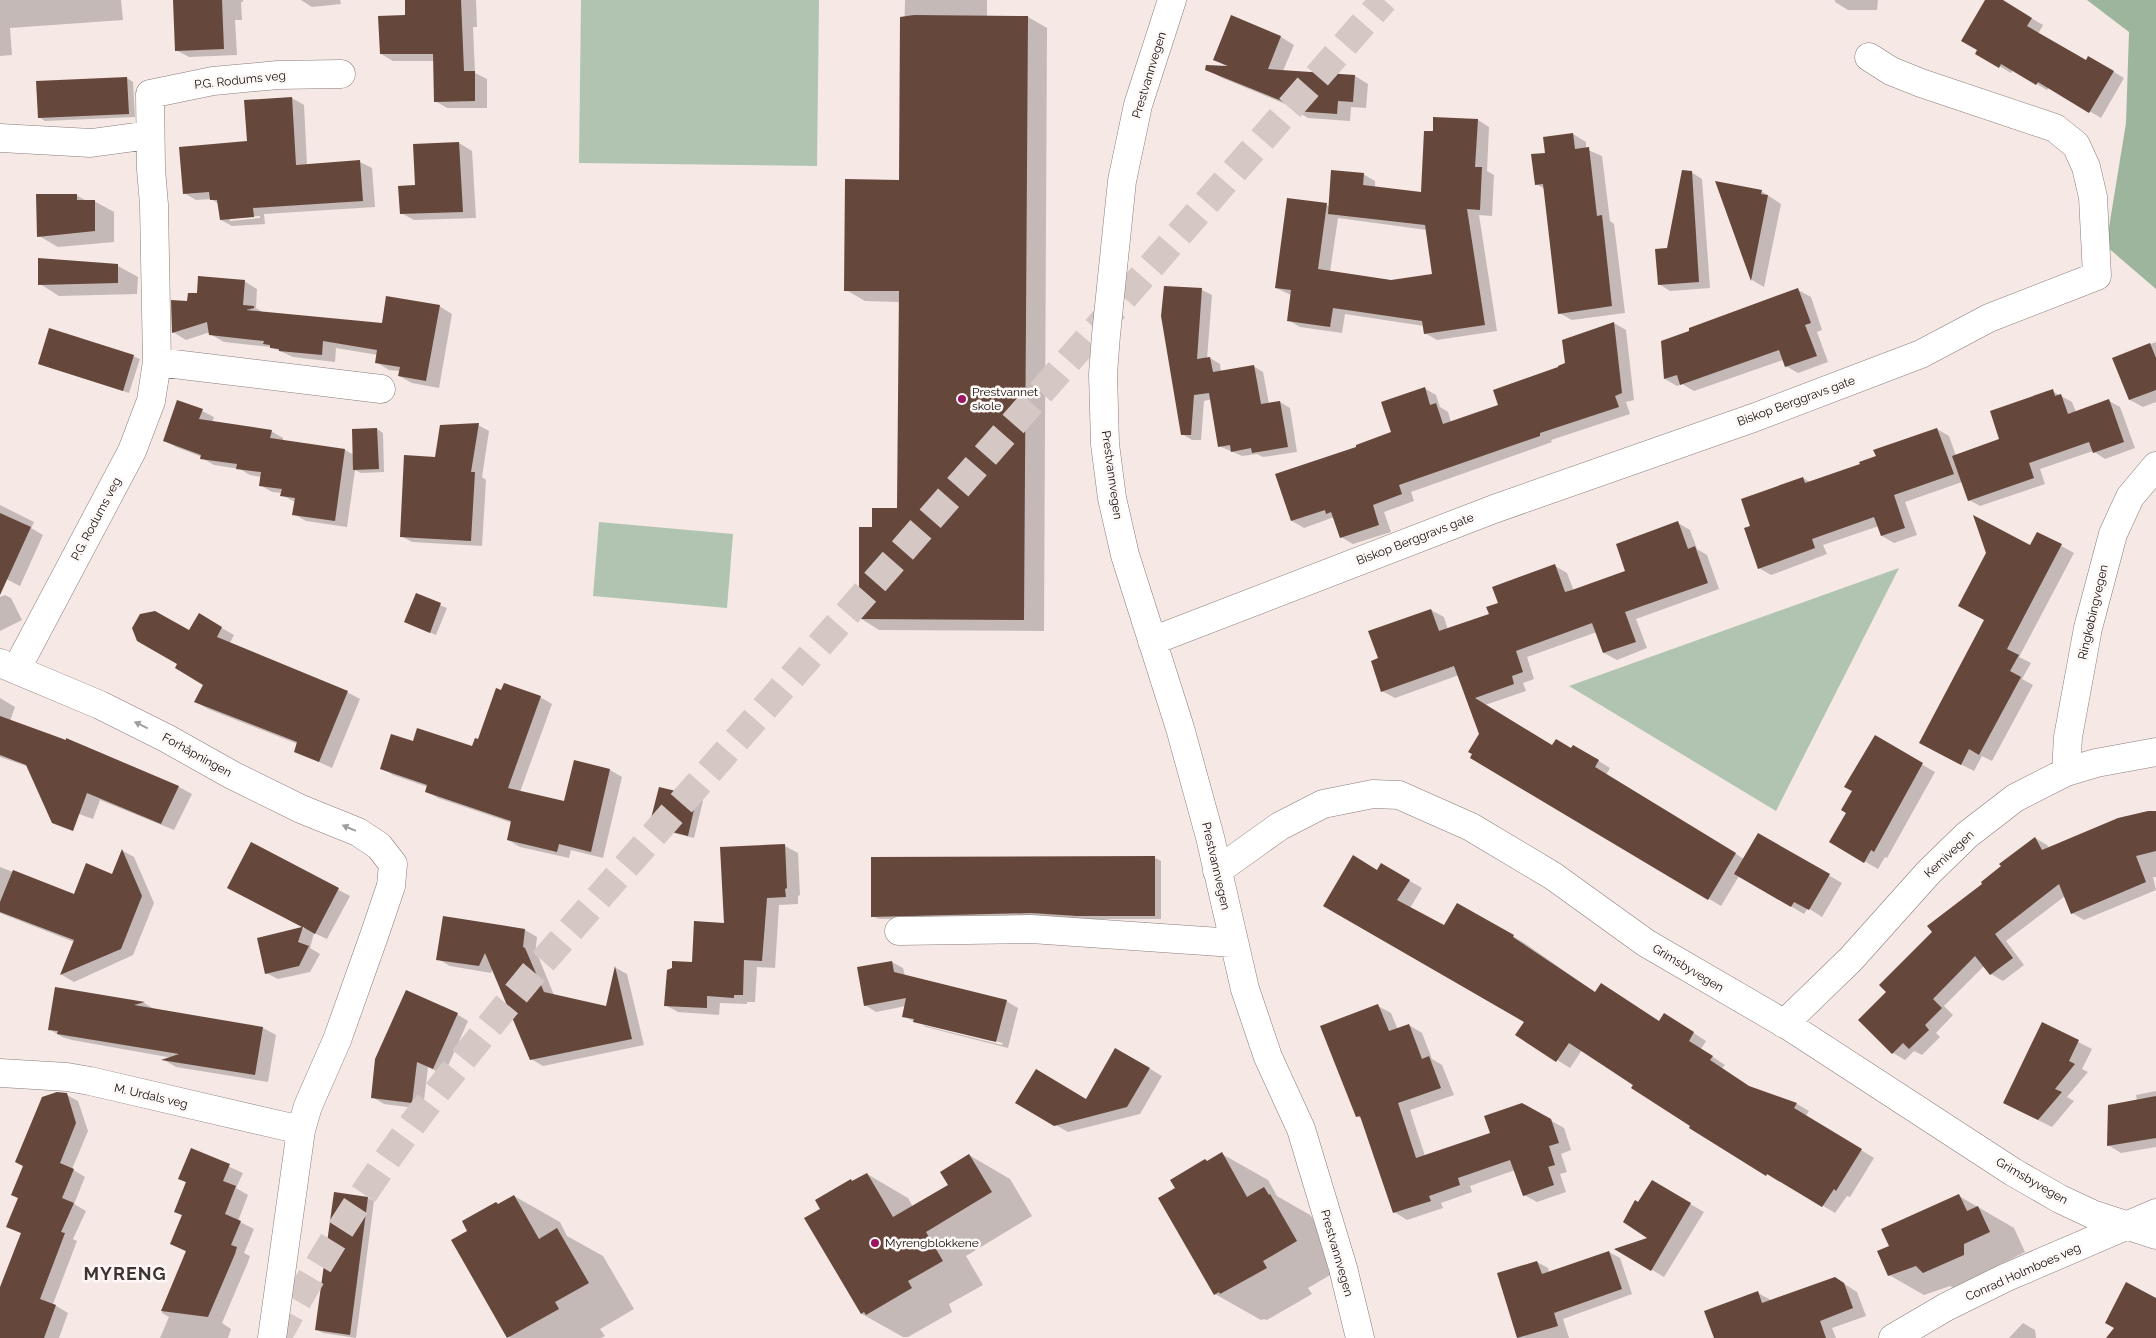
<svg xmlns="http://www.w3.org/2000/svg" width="2156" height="1338" font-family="Raleway,sans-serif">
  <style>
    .green { fill: #b1c4b1 }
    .forest { fill: #9cb59c }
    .shadow { fill: #0003; fill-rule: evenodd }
    .building { fill: #65473c }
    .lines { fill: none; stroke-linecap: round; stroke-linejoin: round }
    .major-tunnel { stroke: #d4c7c4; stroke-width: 28; stroke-dasharray: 28 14; stroke-linecap: butt }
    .minor-casing { stroke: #897d79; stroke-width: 29 }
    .minor { stroke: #fff; stroke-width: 28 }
    .oneway { fill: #a09f9e }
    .poi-dot { fill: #9d1463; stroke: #fdf8f6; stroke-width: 2 }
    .labels { text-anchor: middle; stroke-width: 5; stroke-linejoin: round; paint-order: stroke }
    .street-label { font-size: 12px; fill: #120e0c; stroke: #fdf8f6 }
    .poi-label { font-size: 12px; fill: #120e0c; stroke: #fdf8f6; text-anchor: start }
    .district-label { font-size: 18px; font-weight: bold; letter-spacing: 1px; fill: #3e3431; stroke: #fdf8f6 }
  </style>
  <rect width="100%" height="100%" fill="#f6e8e4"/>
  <path class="green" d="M581,0H819L817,166L579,163Z
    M599,522L733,534L727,608L593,596Z
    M1899,568L1776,811L1569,686Z"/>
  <path class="forest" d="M2087,0H2156V289L2106,246L2126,123L2129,32Z"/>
  <path class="shadow" d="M0,0H121L123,20L10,28L12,55L0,56Z
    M174,0H243V2H241L242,20H235L237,55L189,57L176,50Z
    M301,0H340L341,4L312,7Z
    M406,0H476L477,27H473L475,73L487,79V108H447L435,101L434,61H393L381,54L406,16Z
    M905,0H987V17H1028L1047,28L1044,631L879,630L860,618L873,528L899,509L900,302L865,301L846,290L901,181Z
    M1835,0H1878L1877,10H1848L1835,2Z
    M1987,0H2000L2043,25L2038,34L2086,62L2089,57L2124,78L2101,118L2049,87L2047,90L2013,70L2011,73L1977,53Z
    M1231,17L1281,37L1294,45L1283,71L1355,76L1368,84L1366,108L1351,107L1350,121L1308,118L1295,110V108L1220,77L1207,69L1228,67L1214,59Z
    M127,78L133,82L135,117L45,121L39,117Z
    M292,98L304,105L307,165L360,162L372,168L375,207L264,214L265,224L232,226L221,220L219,204L211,199L196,200L184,193L248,142L246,101ZM260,216V218L230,221V218Z
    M1478,120L1489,127L1487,171L1494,175L1492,216L1479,215L1497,331L1437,340L1425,333L1424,326L1345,314L1342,333L1300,327L1288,320L1291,295L1276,288L1288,199L1330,206L1363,174L1375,181V188L1423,193L1434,132ZM1338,218L1427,230L1433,275L1391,282L1330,272Z
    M1573,134L1586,142V149L1602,156L1610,221L1614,224L1625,313L1572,320L1559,313L1545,189L1536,184L1546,154Z
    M459,143L472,151L476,218L414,220L401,213L416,186L414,146Z
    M1691,172L1702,179L1710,288L1670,291L1659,284Z
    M1717,183L1761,191L1781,204L1764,287L1752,280Z
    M76,195L87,201H94L114,212V242L58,247L39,236Z
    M39,259L118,266L138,277L137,294L59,296L40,284Z
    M244,281L257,289L256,308L264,313L383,324L439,306L452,314L439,388L412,383L399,376L400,371L389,370L376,362L378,355L336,348L335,362L293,357L271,347L224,342L210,334V332L186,340L173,332L188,302L198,295Z
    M1202,290L1212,295L1207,359L1210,358L1220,364L1221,372L1253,366L1263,372L1269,404L1280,402L1290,408L1297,452L1263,457L1257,454L1242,456L1219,446L1212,399L1204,401L1201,440H1192L1182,434Z
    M1798,290L1811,297L1822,330L1817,332L1828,362L1798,373L1786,366L1783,360L1694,391L1682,384L1677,386L1665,379L1663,342Z
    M1614,323L1626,330L1634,400L1626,402L1630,414L1551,440L1552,442L1411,492L1414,501L1384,512L1391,532L1353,544L1341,537L1334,517L1304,528L1292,521L1358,447L1393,433L1424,388L1436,395L1440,407L1448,412L1451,422L1500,406L1566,364Z
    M2156,342V402L2143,407L2130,400L2114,358Z
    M133,356L140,359L129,393L39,364Z
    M2052,391L2072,402L2076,412L2109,401L2120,407L2135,448L2105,459L2093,451L2040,469L2045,484L1980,506L1969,500L1962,482L1905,502L1917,535L1894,543L1882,536L1879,526L1823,545L1827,554L1771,575L1759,568L1752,527L1803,478L1810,482L1861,465L1937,429L1949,436L1956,456L2001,440Z
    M202,411L214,417L212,423L271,431L283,438V441L345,450L354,455L377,429L383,433L384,472L361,473L355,470L347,527L306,521L294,514L295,502L282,495V493L272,492L260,485L262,477L250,475L240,469L214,465L202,458V457L176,447L164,440Z
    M478,425L489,431L482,477L486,480L482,546L412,542L401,536L436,458Z
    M0,505L34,522L31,528L43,535L20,586L0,576Z
    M1678,523L1690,530L1697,549L1707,555L1719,589L1636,619L1647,648L1617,660L1604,653L1597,632L1527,657L1534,679L1523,683L1526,691L1485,705L1553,746L1586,753L1610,768L1606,775L1744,859L1758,834L1842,883L1822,917L1808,908L1804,914L1739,876L1721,906L1471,757L1481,735L1459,675L1395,698L1382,691L1379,659L1431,610L1444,617L1448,630L1491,615L1499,604L1555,566L1567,573L1574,591L1627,572Z
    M2038,533L2074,553L2019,657L2031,663L2022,679L2033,685L1992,761L1982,756L1974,771L1933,750L1986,620L1987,553L2031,547Z
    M5,595L11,598L22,620L0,631V597Z
    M416,595L447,608L436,635L412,625Z
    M199,615L234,635L230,643L347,692L360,699L332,768L295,751L298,744L208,709L196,702L205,684L189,632Z
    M540,697L552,704L520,792L565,802L610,770L622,777L603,858L571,850L569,858L520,847L508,840L512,823L438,798L426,791L428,787L393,775L381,768L414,742L472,747L478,740Z
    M0,698L15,707L10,721L66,742L67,740L179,787L192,794L174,830L100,800L93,819L56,806L26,764V766L0,757Z
    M1875,737L1935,772L1887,858L1885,857L1878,869L1831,842L1848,813L1853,791Z
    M697,797L703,801L694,838L657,829L651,826Z
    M2156,811V877H2153L2156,890L2084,920L2072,913L2065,896L2006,941L2024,965L2003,981L1991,974L1984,966L1944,1006L1953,1015L1936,1033L1940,1037L1922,1055L1914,1051L1905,1060L1893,1053L1888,992L1984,884L2035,838L2047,845L2049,848L2118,819Z
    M251,844L350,896L327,939L314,933L310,948L320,954L310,972L278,979L266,973L258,939L305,928Z
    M785,846L798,853L800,895L798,896V904L779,905L775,968L757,967L755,1002H747V1004L720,1003L719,1015L678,1012L665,1005L693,963L725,925Z
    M123,851L134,857L154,903L133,955L74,982L62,975L74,942L0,913V867L75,896L113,875Z
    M1155,858L1161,861V919H1084L1038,916L879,919L872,916Z
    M1382,865L1422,888L1410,908L1445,927L1458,904L1526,944L1596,993L1602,984L1660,1022H1677L1706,1041L1701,1049L1725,1065L1722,1068L1752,1088L1797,1104L1809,1111L1806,1116L1874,1158L1850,1197L1847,1196L1835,1213L1780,1180L1779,1182L1767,1174L1691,1126L1582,1050L1570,1068L1517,1035L1525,1022L1325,905L1378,872Z
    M525,930L537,937L535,955L538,956L554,995L606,1007L616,968L627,974L644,1045L543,1066L531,1059L493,969L491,973L450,966L438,959Z
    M892,962L903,968L905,976L1006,1001L1018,1008L1008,1048L926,1027L922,1025L1002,1045L1003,1043L916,1021L919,1023L915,1022L903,1016L906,1006L876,1012L865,1005Z
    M56,988L144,1003L156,1010L263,1028L276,1035L268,1082L176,1067L164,1060L173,1058L72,1040L62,1037L49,1029Z
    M1378,1006L1391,1013L1398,1030L1409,1025L1422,1033L1432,1059L1442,1065L1454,1095L1410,1110L1425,1156L1491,1133L1522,1104L1564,1128L1571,1150L1561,1154L1567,1172L1560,1174L1566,1192L1537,1202L1524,1195L1515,1170L1470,1186L1472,1192L1441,1203L1443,1208L1407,1220L1394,1212L1362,1119L1357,1116Z
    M457,1014L468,1021L444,1075L428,1067L423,1109L384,1104L372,1097Z
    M2043,1024L2092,1049L2082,1069L2088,1072L2067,1097L2074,1101L2052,1127L2017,1110Z
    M1116,1049L1162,1076L1140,1114L1068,1132L1017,1103L1086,1100Z
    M2156,1091V1147L2121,1153L2108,1145L2137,1101L2136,1095Z
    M65,1094L78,1101L88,1131L72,1169L85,1177L74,1204L86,1211L73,1239L77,1241L53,1304L68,1313L59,1338H0V1290L22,1234L8,1226Z
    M192,1150L243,1173L236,1188L248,1195L238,1221L254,1229L244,1253L250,1256L248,1262L222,1323L231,1329L228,1338H160L169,1317L162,1313L187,1252L171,1244L183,1216L175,1211L187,1183L180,1179Z
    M1222,1154L1268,1180L1277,1196L1310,1215L1316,1222L1342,1268L1308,1288L1312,1294L1267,1320L1264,1319L1261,1320L1215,1294L1177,1189L1208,1162Z
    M969,1155L1010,1179L1032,1216L966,1256L983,1285L949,1304L952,1312L908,1337H903L862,1314L822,1209L853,1182L867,1174L908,1198L913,1207L950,1186Z
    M1652,1182L1704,1212L1664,1277L1617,1249L1650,1239L1639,1204Z
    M514,1196L560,1222L567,1236L603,1256L634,1309L600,1329L605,1336L601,1338H511L507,1336L499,1205Z
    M1959,1196L2014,1228L2025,1252L1999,1265V1275L1960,1292L1950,1286L1924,1295L1889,1275L1890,1246Z
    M368,1198L374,1201L356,1338L323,1333L317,1330Z
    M1609,1252L1620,1258L1632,1294L1563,1319L1569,1338H1518L1498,1274L1537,1262L1548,1268L1549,1272Z
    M1835,1278L1857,1292L1866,1316L1832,1328L1836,1338H1715L1758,1293L1771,1300Z
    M2023,1323L2035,1330L2036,1338H2009Z"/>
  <path class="building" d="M173,0H222L224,49L175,51Z
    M405,0H461L464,71H475V101L434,102L433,54H380L378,16L405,15Z
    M1985,0H2003L2032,18L2027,26L2086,60L2088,56L2114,71L2089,113L2038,82L2036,85L2001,64L1999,68L1975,54L1977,50L1961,41Z
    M914,15L1028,16L1024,620L859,619V527H872V508H897L899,291H844L845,179L899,180L900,17Z
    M1231,15L1281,36L1268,69L1355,75L1353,102L1338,101L1337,114L1294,111V106L1205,70L1206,65L1228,66L1213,60Z
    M127,77L129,114L38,118L36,81Z
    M292,97L296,165L360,160L363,201L253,208L254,217L220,220L217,200H210L209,192L183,194L179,147L247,141L244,100Z
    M1433,117L1478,119L1475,167H1482L1480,210L1467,209L1485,325L1424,334L1422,321L1333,308L1330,327L1287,321L1291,290L1275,288L1287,198L1327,203L1318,269L1391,280L1432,274L1425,225L1328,214L1331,170L1364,173L1363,185L1421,192L1424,131H1433Z
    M1573,133L1575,149L1589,147L1597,216L1602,215L1612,306L1558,314L1543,184L1535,185L1531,154L1545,153L1543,137Z
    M459,142L463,212L400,214L398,186L415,185L413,144Z
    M1682,170L1692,171L1699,282L1658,285L1655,249L1667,248Z
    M1715,181L1762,190L1761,194L1768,195L1751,281Z
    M36,194H77V200H95V231L37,237Z
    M38,258L118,264V283L38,285Z
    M198,276L245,280L243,305L254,306V308L246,310L382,323L386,296L440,305L426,381L398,376L400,367L375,363L377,350L323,341L322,355L279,351V349L270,348V345L263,344L264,341L209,335L207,322L172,333L171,300L187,301L188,293H197Z
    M1164,286L1202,288L1197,359L1210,357L1213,372L1254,365L1261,404L1280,401L1288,447L1252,453L1251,448L1231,452L1230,445L1218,447L1209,393L1194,395L1191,435H1181L1161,316Z
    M1798,288L1811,323L1805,325L1817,356L1785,367L1779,350L1680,385L1677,375L1664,379L1661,341L1689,331V328Z
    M1614,322L1622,393L1615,396L1619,407L1540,433V436L1399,485L1402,494L1373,505L1379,525L1340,538L1331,512L1326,514L1325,510L1291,521L1275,474L1356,447V445L1391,432L1381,402L1425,387L1430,405L1436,403L1443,424L1498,405L1493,390L1558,367V366L1565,363L1562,340Z
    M49,328L134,355L123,391L38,364Z
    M2150,343L2156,358V390L2129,400L2112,358Z
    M2053,389L2055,396L2061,394L2068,414L2109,399L2124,442L2093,453L2089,442L2029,463L2034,478L1968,501L1952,456L1999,439L1990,411Z
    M177,400L203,409L199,419L272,430L270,438L345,449L335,521L292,515L295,498L280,496L282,489L259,486L261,472L236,469L237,464L200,459L201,455L163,441Z
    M479,423L471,472H475L471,541L400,537L404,455L435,457L440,425Z
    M377,428L379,469L353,470L352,429Z
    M1937,428L1954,474L1894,495L1905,528L1881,536L1874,517L1812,539L1815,548L1758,569L1744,528L1750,526L1741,499L1803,477L1805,483L1860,464L1859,462L1876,456L1873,450Z
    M0,513L31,527L0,595Z
    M1973,515L2030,545L2037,532L2062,544L2007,649L2019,655L2010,671L2021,677L1979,755L1969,749L1961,765L1919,743L1984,620L1958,606L1986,553Z
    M1678,521L1688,549L1695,546L1708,583L1625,612L1636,642L1603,653L1592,623L1516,651L1523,672L1512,676L1514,684L1475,698L1552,745L1556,739L1571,748L1573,745L1599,760L1595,767L1736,853L1708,900L1470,758L1472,754L1468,752L1479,734L1454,666L1381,692L1371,661L1378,658L1368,631L1431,609L1439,631L1489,614L1486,607L1498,603L1492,587L1555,564L1565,592L1572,590L1625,571L1616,544Z
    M416,593L441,603L430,633L404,622Z
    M155,611L189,630L199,613L222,627L217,637L348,691L319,762L294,752L297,742L194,702L203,685L175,668L177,664L137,641L132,628L140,614Z
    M504,683L541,696L508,788L564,801L574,760L610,769L591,852L559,844L557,852L507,840L511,821L425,792L427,785L380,769L391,734L413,741L417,728L472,746L475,738L478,739L496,688L501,690Z
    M0,716L66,740V738L179,786L161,824L87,793L73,831L52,823L26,765L0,755Z
    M1875,735L1923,763L1879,843L1874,852L1871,850L1864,863L1829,842L1846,813L1841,810L1852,791L1844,787Z
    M659,787L697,796L688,836L649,826Z
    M2148,811H2156V851L2136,856L2146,882L2071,914L2059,884L1995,934L2013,958L1990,975L1975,956L1933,999L1942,1008L1925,1025L1929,1030L1909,1049L1903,1043L1892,1054L1858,1020L1886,992L1879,985L1932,932L1927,926L1982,884L1981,882L2001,866L1999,864L2035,837L2042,850L2118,818Z
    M1758,833L1830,874L1809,910L1794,902L1791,907L1734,874Z
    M251,842L339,888L315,934L303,927L298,942L309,946L299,966L265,974L257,938L302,927L227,888Z
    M785,844L787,888L785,889L786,897L767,898L762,961L744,960L743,995H734V998L707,996V1008L664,1006L667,970L672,968V961L692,962L694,921L724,923L720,847Z
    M122,849L142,896L121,949L60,975L74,940L0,912V902L13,870L74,894L86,863L112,874Z
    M1353,855L1377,870L1381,863L1410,880L1397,900L1444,925L1457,903L1514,935L1513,937L1595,992L1601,983L1659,1021L1664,1013L1694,1032L1689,1041L1713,1056L1710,1060L1749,1086L1797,1103L1794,1108L1862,1149L1836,1191L1834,1189L1822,1207L1767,1174L1766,1176L1689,1128L1690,1126L1631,1088L1633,1085L1569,1043L1556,1062L1515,1035L1524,1022L1323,906Z
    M1155,856V916H1077L1031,913L871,917V857Z
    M443,916L525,929L523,947L525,948L544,992L606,1006L615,966L632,1039L530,1060L485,953L479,966L436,960Z
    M892,961L894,972L1007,1000L996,1042L913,1022L914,1019L902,1017L906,998L864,1006L857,967Z
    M55,987L145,1002L134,1005L263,1027L255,1075L161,1060L179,1054L57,1034L58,1031L48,1030Z
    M406,990L458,1013L433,1069L417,1062L412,1103L371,1098L375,1059Z
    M1378,1004L1389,1031L1409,1024L1422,1059L1429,1056L1441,1088L1398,1103L1416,1158L1490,1133L1484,1116L1522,1103L1551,1119L1559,1143L1549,1146L1555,1165L1548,1167L1554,1185L1523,1196L1510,1160L1458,1178L1460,1185L1429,1196L1431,1201L1393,1213L1360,1116L1356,1117L1320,1026Z
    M2042,1022L2079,1040L2069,1061L2075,1064L2055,1089L2062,1092L2038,1120L2003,1103Z
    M1115,1048L1150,1068L1127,1107L1054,1126L1015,1103L1036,1069L1086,1099Z
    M57,1092L67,1093L76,1123L60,1163L74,1169L62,1198L74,1203L61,1232L65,1233L40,1299L56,1305L44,1338H0V1287L21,1233L6,1227L18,1198L11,1195L23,1166L15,1162L42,1097Z
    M2156,1096V1138L2107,1146L2108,1105Z
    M191,1148L230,1164L223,1181L236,1186L225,1214L241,1221L231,1245L237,1247L235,1254L208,1317L161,1311L186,1251L170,1244L182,1215L174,1212L186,1182L178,1179Z
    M1222,1152L1247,1197L1264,1187L1269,1195L1270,1194L1297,1241L1263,1261L1267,1268L1220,1294L1219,1292L1214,1295L1158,1198L1175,1188L1170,1180L1205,1159L1207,1161Z
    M969,1154L992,1192L926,1232L943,1261L908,1281L912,1288L866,1315L864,1312L861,1314L804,1218L820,1209L815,1200L851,1179L852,1181L867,1173L893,1217L948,1185L940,1172Z
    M1652,1180L1691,1203L1651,1271L1614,1249L1647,1238L1623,1222L1635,1200L1638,1202Z
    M334,1192L368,1197L350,1335L315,1330Z
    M1959,1194L1967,1211L1978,1206L1990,1232L1964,1244V1255L1923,1273L1916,1266L1888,1276L1877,1251L1889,1246L1881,1229Z
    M514,1195L539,1239L557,1228L589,1283L555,1302L559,1309L507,1338L451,1240L467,1231L462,1221L496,1202L498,1204Z
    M1609,1251L1622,1289L1554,1313L1558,1326L1517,1338L1497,1273L1537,1261L1542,1274Z
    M1835,1277L1844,1283L1853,1308L1820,1321L1826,1338H1714L1704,1311L1758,1291L1762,1303Z
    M2126,1282L2156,1298V1338H2106L2114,1328L2105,1323Z"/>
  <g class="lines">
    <path class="major-tunnel" d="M277,1338C324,1251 379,1166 440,1088C472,1047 505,1007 538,967L1384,0"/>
    <g class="minor-casing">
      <path id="minor" d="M1172,0L1138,105L1122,181L1106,335L1103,374L1105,444L1112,498L1125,555L1180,728L1210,837L1245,989L1268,1057L1301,1129L1343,1268L1360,1338
        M0,138L91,143L150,135
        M157,362L381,389
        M1152,641L1494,509L1753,418L1921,354L1989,318L2097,276L2093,197L2086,167L2076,145L2055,128L1921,83L1891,71L1869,57
        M0,663L100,705L166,738L232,775L301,809L358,832L379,846L393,864L391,886L374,936L337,1040L308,1106L301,1130L272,1338
        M16,670L132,451L151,401L157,362L154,205L151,169L150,94L213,81L278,75L341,74
        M2066,772L2068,737L2088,628L2113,534L2130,497L2156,466
        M1217,871L1280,826L1323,804L1373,794L1399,795L1471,827L1553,876L1646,943L1792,1028L2013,1172L2060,1199L2092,1214L2156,1235
        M899,931L1031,929L1234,943
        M1784,1024L1851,959L1928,873L1967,835L2015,798L2066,772L2096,763L2156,752
        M0,1073L67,1077L90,1081L301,1130
        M1893,1338L1946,1307L2007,1277L2156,1213"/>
    </g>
    <use href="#minor" class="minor"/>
  </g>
  <defs><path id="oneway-solid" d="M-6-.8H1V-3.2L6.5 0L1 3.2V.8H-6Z" transform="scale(1.25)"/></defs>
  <g class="oneway">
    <use href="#oneway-solid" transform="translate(141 725) rotate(-154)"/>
    <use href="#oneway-solid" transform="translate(349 828) rotate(-157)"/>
  </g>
  <g class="poi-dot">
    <circle cx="962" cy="399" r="5"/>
    <circle cx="875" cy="1243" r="5"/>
  </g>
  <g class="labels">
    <g class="street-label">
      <text transform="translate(1149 75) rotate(-73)" y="4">Prestvannvegen</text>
      <text transform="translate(240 80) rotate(-6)" y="4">P.G. Rodums veg</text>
      <text transform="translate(1796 401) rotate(-20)" y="4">Biskop Berggravs gate</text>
      <text transform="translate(1112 475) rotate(82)" y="4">Prestvannvegen</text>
      <text transform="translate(96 519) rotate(-62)" y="4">P.G. Rodums veg</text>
      <text transform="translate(1415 539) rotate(-21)" y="4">Biskop Berggravs gate</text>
      <text transform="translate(2093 612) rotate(-77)" y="4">Ringkøbingvegen</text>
      <text transform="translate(197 755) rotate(29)" y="4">Forhåpningen</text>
      <text transform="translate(1949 854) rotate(-43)" y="4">Kemivegen</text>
      <text transform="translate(1216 866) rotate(77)" y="4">Prestvannvegen</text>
      <text transform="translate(1688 968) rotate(31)" y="4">Grimsbyvegen</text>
      <text transform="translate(151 1096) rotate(13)" y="4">M. Urdals veg</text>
      <text transform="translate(2032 1181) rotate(30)" y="4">Grimsbyvegen</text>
      <text transform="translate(1337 1253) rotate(74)" y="4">Prestvannvegen</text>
      <text transform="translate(2023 1272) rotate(-24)" y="4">Conrad Holmboes veg</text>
    </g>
    <g class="poi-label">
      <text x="972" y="396">Prestvannet<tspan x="972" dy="14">skole</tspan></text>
      <text x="885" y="1247">Myrengblokkene</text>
    </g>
    <g class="district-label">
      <text x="125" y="1280">MYRENG</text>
    </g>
  </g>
</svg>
